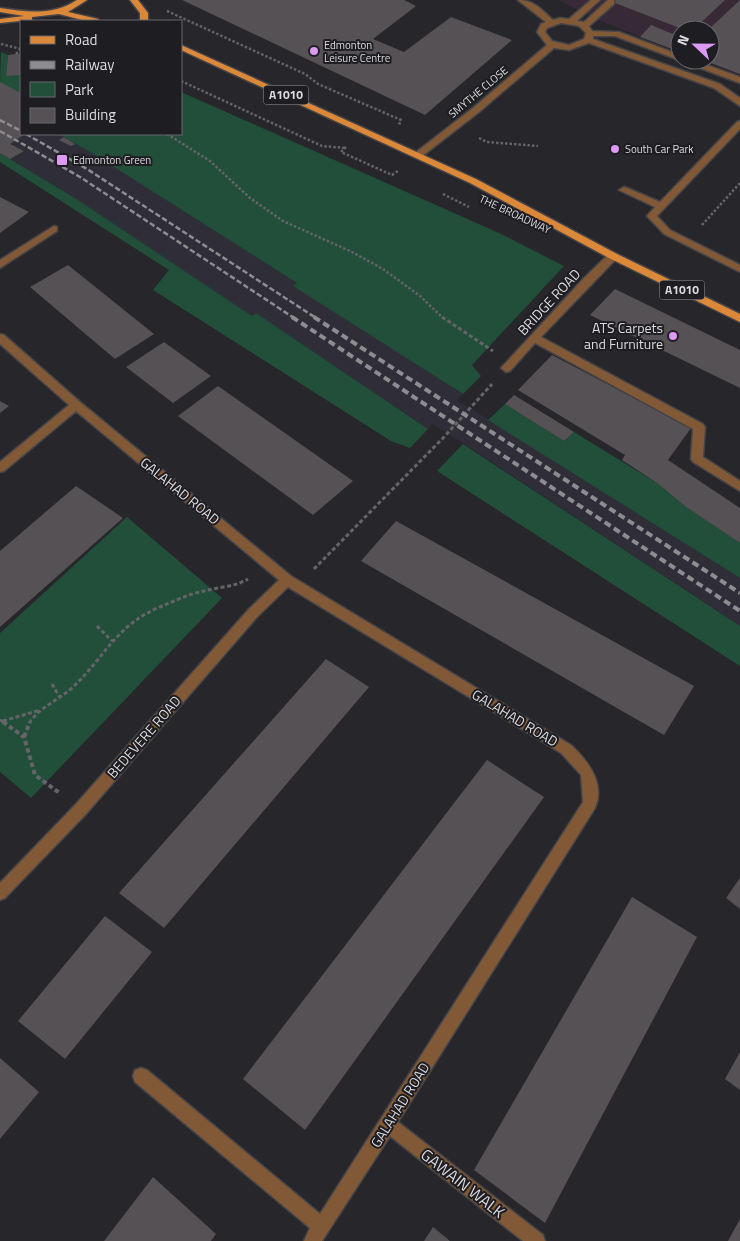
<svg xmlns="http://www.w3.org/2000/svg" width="740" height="1241" font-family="'Titillium Web',sans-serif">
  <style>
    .commercial { fill: #372935 }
    .built { fill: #2e2d38 }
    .green { fill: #214f39 }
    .building { fill: #565155 }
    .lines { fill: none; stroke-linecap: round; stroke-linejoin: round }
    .minor-casing { stroke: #444348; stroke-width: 3 }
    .major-casing { stroke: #444348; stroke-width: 3 }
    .path-far2 { stroke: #656469; stroke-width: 2.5; stroke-dasharray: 2.5 2; stroke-linecap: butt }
    .path-far1 { stroke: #656469; stroke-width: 3; stroke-dasharray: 4 2.5; stroke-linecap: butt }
    .path { stroke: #656469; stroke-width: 4; stroke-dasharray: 4.5 3; stroke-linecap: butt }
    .minor { fill: #815936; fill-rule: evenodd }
    .major { fill: #db8839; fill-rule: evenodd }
    .rail-far1 { stroke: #8d8c90; stroke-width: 2.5; stroke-dasharray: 5.5 2.5; stroke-linecap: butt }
    .rail { stroke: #8d8c90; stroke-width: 4; stroke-dasharray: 7 4; stroke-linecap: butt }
    .poi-dot { fill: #dc99f5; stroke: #1d1d22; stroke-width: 2 }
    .labels { text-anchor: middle; stroke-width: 4; stroke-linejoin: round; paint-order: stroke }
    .far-poi-label { font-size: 11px; fill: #dcdbdf; stroke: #1d1d22; text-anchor: start }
    .far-street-label { font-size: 11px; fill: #dcdbdf; stroke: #1d1d22 }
    .shield { fill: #1d1d22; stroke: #a3a2a6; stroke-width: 1 }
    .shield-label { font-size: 12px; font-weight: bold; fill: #dcdbdf }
    .street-label { font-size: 14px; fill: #dcdbdf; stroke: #1d1d22 }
    .poi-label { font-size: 14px; fill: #dcdbdf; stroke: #1d1d22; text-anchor: end }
    .near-street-label { font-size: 16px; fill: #dcdbdf; stroke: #1d1d22 }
  </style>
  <rect width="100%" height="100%" fill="#27262b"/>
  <path class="commercial" d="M558,0H740V75L702,60H710V30H680V52L608,24Z"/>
  <path class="built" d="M0,82L21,93V134H59L95,155L297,283L294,286L463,394L457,400L740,578V626L463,443L432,424L428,429L256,313L252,316L78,200L0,153Z"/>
  <path class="green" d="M1,52L8,55L6,75H21V93L0,83Z
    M181,92L499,233L564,266L472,365L481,376L463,394L293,286L297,283L95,155L59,134H181Z
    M0,153L78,200L252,316L256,313L428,429L410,448L391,441L153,290L169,270L0,162Z
    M505,404L564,441L574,432L657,483L686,507L740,543V578L488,420Z
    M463,444L740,626V666L437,471Z
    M127,517L222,598L31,798L0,772V633Z"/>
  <path class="building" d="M182,0H404L416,6L373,39L404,52L451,17L512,40L425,115Z
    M607,0H725L693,30H685Z
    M740,0V74L703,60H710V30H708Z
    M651,25L680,37V52L640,37Z
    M16,54H21V75L6,76L8,55Z
    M0,82L21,93V134H25L10,144L24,151L10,159L0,153Z
    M64,137L75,144L71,146L59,140Z
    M0,197L29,212L0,233Z
    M68,265L154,334L115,359L30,287Z
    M615,289L740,350V388L590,315Z
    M164,342L211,376L173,403L126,367Z
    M552,355L691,428L668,460L740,508V543L686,507L657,483L622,460L625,455L518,390Z
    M218,386L353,481L313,515L178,416Z
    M514,395L574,432L564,441L505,404Z
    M0,401L9,406L0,413Z
    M76,486L123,518L0,627V551Z
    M396,521L694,686L664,735L361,561Z
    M326,659L369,687L164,928L119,893Z
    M487,760L544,797L305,1130L243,1079Z
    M740,878V909L726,898Z
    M632,897L697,937L545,1223L474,1170Z
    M105,916L152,952L65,1059L18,1021Z
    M740,1052V1090L725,1079Z
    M0,1058L39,1092L0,1139Z
    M153,1177L216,1234L211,1241H104Z
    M740,1219V1241H728Z
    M433,1227L450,1241H424Z"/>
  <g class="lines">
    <g class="minor-casing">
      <path id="minor" d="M518,0C534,0 542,10 553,20L560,18L569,19L591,0H600L577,21L584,22L608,0H614V4L589,26L592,31L619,32L680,55V60H693L740,77V83L615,36H593V39L720,84L740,98V106L714,88L589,43L569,50L554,48L479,112L421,157H415V153L473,108L547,45L537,32L541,24L546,22ZM561,23L579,26L586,33L584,39L569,45L552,41L545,32L547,28Z
        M740,121V129L657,216L670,230L740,265V272L664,234L647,216L655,207L619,190L624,187L627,188L660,202L737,122Z
        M54,226L57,227V231L0,268V260Z
        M613,253L617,254V258L541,337L703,424L705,427L703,457L740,481V491L693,462L691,459L693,429L535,343L510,371L506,372L501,368L585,277L609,254Z
        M0,334L4,335L80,402L291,576L571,745C587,760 606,783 595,808L398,1122L543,1235L545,1241H523L390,1136L322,1241H304L310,1228L135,1082L133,1076L135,1070L141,1068L147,1070L320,1214L583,802L581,775L561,753L288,587L257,617L86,814L5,898L0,900V883L76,804L249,609L279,580L76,411L4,471L0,472V462L69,405L0,344Z"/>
    </g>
    <g class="major-casing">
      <path id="major" d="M77,0H87L68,12L98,19L99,21H86L59,14L32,17V20H29L0,23V19L24,16L0,12V8C27,12 53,16 77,0Z
        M130,0H138L148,13V21H140V13Z
        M181,45L476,179L617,254L740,314V322L609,258L470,183L181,50Z"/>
    </g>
    <path class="path-far2" d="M167,11L305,74L318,84L401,120L399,125
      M1,44L21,49
      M16,54L21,49
      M181,81L322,146L345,148
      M167,134L210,161L250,198L283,221L352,252L383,269L420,296L443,318
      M479,138L487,142L538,146
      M346,147L341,152L392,175L398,171
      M443,194L469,207
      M702,225L740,183"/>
    <path class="path-far1" d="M442,317L493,351
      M314,569L444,437L492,384
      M97,626L112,641
      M52,684L59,696
      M0,720L5,723
      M3,721L40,710
      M29,723C41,706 59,700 73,687C105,657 116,625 160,607C174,601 189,594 204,591C218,587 235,587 248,579"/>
    <path class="path" d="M3,722L24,737L35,775L61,794
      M24,737L30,722"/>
    <use href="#minor" class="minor"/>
    <use href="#major" class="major"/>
    <path class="rail-far1" d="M0,120L21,131
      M0,131L80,177L294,318
      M26,134L87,169L316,318"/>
    <path class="rail" d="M292,317L740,611
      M314,317L740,593"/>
  </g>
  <g class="poi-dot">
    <circle cx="314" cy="51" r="5"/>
    <circle cx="615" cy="149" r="5"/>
    <rect x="56" y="154" width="12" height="12" rx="2.5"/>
    <circle cx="673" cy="336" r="5"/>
  </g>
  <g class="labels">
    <g class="far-poi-label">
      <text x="324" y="49">Edmonton<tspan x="324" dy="13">Leisure Centre</tspan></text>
      <text x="625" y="153">South Car Park</text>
      <text x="73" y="164">Edmonton Green</text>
    </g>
    <g class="far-street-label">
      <text transform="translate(478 92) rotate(-40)" y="4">SMYTHE CLOSE</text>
      <text transform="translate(515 214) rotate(25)" y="4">THE BROADWAY</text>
    </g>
    <g class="shield">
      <rect x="263.5" y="85.5" width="45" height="19" rx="4"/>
      <rect x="659.5" y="280.5" width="45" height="19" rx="4"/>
    </g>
    <g class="shield-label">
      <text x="286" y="99">A1010</text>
      <text x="682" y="294">A1010</text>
    </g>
    <g class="street-label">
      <text transform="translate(549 302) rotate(-47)" y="5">BRIDGE ROAD</text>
      <text transform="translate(180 491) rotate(39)" y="5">GALAHAD ROAD</text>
      <text transform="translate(515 718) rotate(31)" y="5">GALAHAD ROAD</text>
      <text transform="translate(144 737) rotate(-49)" y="5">BEDEVERE ROAD</text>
      <text transform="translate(400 1105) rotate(-58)" y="5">GALAHAD ROAD</text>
    </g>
    <g class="poi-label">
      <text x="663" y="333">ATS Carpets<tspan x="663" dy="16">and Furniture</tspan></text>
    </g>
    <g class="near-street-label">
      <text transform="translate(463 1183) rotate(38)" y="6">GAWAIN WALK</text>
    </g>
  </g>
  <rect x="20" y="20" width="162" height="115" fill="#1d1d22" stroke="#69696e"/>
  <rect x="30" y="36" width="25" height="8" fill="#db8839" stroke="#69696e"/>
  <text x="65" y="45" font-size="15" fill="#dcdbdf">Road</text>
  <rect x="30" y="61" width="25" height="8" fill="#8d8c90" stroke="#69696e"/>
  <text x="65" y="70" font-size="15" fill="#dcdbdf">Railway</text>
  <rect x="30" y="82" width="25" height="15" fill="#214f39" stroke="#69696e"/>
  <text x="65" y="95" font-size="15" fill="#dcdbdf">Park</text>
  <rect x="30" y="108" width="25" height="15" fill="#565155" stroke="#69696e"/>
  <text x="65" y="120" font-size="15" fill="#dcdbdf">Building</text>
  <g transform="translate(695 45) rotate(292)"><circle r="24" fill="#1d1d22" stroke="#69696e"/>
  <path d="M0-4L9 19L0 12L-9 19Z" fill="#dc99f5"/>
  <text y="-8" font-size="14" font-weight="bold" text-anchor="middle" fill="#dcdbdf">N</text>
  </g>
</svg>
